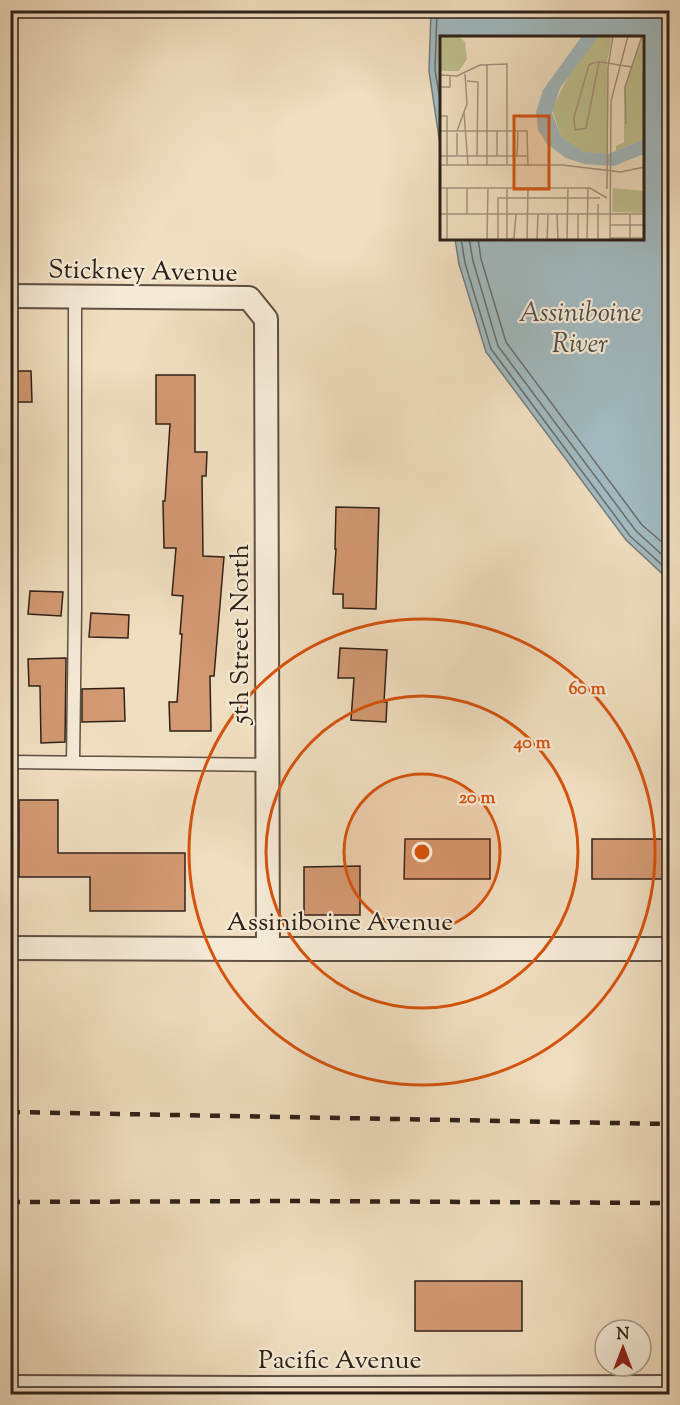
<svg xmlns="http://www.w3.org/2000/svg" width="680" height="1405" font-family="'Sorts Mill Goudy',serif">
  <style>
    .water { fill: #a1b9be; stroke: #737c7c; stroke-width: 1.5 }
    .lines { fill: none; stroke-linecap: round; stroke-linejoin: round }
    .shore { stroke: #686d6b; stroke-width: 1.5 }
    .building { fill: #d29972; stroke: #2f2118; stroke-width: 1.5 }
    .service-casing { stroke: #5f5042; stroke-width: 15 }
    .minor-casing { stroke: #5f5042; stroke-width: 26 }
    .service { stroke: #f5ead6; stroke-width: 12 }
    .minor { stroke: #f5ead6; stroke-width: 22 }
    .rail { stroke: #2f2118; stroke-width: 4.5; stroke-dasharray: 10 10; stroke-linecap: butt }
    .ring { fill: none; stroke: #d6530d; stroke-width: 3 }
    .labels { text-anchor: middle; stroke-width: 4.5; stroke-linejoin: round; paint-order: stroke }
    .street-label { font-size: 26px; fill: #2f2118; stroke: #f5ead6 }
    .water-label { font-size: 27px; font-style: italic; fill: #514f4a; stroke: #f5ead6 }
    .inset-road { fill: none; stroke: #a3927d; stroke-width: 1.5 }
    .view { fill: #d6530d; fill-opacity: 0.15; stroke: #d6530d; stroke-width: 3 }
    .inset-edge { fill: none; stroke: #2f2118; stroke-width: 3 }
    .centre { fill: #d6530d; stroke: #f5ead6; stroke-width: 3 }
    .ring-label { font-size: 18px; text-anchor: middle; font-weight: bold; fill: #d6530d; stroke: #f5ead6; stroke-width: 4.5; stroke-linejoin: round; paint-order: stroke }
  </style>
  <rect width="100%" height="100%" fill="#f0dec0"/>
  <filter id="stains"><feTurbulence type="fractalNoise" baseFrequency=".00333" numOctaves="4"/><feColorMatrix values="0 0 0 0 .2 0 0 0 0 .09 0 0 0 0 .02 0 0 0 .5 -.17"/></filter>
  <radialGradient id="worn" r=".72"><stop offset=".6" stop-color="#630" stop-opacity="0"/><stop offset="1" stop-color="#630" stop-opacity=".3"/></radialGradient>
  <path class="water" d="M431,11H669V580L626,540L486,352L459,264L455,239L642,238V38H442L441,151L429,71Z"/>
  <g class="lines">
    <path class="shore" d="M437,10L435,70L442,113
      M461,238L465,263L491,349L630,536L670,572
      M469,238L473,261L498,346L636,531L670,562
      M478,238L481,259L506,342L642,525L670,549"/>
  </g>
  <path class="building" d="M10,371H31L32,402H10Z
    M156,375H195V452H207L206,476H202L203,556L224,557L214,676H210L211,731H170L169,702H177L182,634H180L183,596L172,595L176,548H164L163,501H165L170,424H156Z
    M336,507L379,508L376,609L343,608V594H333L336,549H335Z
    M30,591L63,592L61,616L28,614Z
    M91,613L129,615L128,638L89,637Z
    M340,648L387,650L384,702H387L386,722L351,720L354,678H338Z
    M66,658L65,742L41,743L40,686H29L28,659Z
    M124,688L125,721L82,722V689Z
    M19,800H58V853H185V911H90V877H19Z
    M405,839H490V879H404Z
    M592,839H669V879H592Z
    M360,866V915H304V867Z
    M415,1281H522V1331H415Z"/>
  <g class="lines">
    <g class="service-casing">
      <path id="service" d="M10,762L268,765
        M73,763L75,608V297"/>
    </g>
    <g class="minor-casing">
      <path id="minor" d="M10,296L249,298L266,319L268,949
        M10,948L268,949H670
        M10,1387L267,1388L670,1387"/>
    </g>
    <use href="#service" class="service"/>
    <use href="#minor" class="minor"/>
    <path class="rail" d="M10,1112L670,1124
      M10,1202L294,1201L670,1203"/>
  </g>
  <circle cx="422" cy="852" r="78" fill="#d6530d" fill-opacity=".12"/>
  <g class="ring">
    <circle cx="422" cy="852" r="78"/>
    <circle cx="422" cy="852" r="156"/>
    <circle cx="422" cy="852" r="233"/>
  </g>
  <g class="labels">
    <g class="street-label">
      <text transform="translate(143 270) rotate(1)" y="9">Stickney Avenue</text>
      <text transform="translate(239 634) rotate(-90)" y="9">5th Street North</text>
      <text x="340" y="930">Assiniboine Avenue</text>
      <text x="340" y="1368">Pacific Avenue</text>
    </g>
    <g class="water-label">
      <text x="580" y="321">Assiniboine<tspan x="580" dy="31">River</tspan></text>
    </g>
  </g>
  <g transform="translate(440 36)">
    <rect width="204" height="204" fill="#f0dec0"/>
    <path d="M0,0H18L25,6L27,23L19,35H0ZM159,0H172L167,26V118L154,119L138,114L121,101L112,73L130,37ZM202,0L204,103L176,115V110L184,106V52ZM173,152L204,155V177L172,176Z" fill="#bec08e"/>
    <path d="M142,0H159L120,52L112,77L121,101L144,116L169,118L204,103V118L174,130L144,128L126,122L107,108L98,94L96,76L103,54Z" fill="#a1b9be"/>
    <path class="inset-road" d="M159,26L146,92L135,94L134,81L149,29L153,27L159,26H161L192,31M47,28V129M0,39L17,40L40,29L67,28V129M27,45L38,46L37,120M0,51H10V40M24,76L28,129M0,80H7V130M186,88L185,51L202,0M0,95H87L88,130M17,95L27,68L25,38M57,95V120M17,119V97M0,120H88M77,120L78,95M0,129H122L181,136L204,131M0,152H150L167,162M27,152V178M67,152V204M167,153L168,31L173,0M0,178H204M117,178L118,204M170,189H204M170,202H204M190,203V178M7,204V152M47,204L48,152M58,204V162H160M68,204L74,202L76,178M87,204L88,153M97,204L98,178M107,204L108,179M127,204L128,152M138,204V178M147,204L148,152M158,204V168M170,204L171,65L188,0"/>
    <path class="view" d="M74,80H109V153H74Z"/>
    <rect width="204" height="204" class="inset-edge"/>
  </g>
  <circle cx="422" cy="852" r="9" class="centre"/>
  <g class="ring-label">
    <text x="587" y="694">60 m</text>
    <text x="532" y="748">40 m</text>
    <text x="477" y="803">20 m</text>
  </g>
  <rect width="680" height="1405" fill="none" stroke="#f0dec0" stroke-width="36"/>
  <rect x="12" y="12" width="656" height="1381" fill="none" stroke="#2f2118" stroke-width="3"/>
  <rect x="18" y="18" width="644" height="1369" fill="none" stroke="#2f2118" stroke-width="1.5"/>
  <g transform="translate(623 1348)"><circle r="28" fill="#f5ead6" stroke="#a69a8a" stroke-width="1.5"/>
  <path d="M0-4.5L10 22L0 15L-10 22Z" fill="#8f2418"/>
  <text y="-9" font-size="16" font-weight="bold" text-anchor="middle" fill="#2f2118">N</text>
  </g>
  <rect width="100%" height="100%" filter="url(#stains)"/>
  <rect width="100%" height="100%" fill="url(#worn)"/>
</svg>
